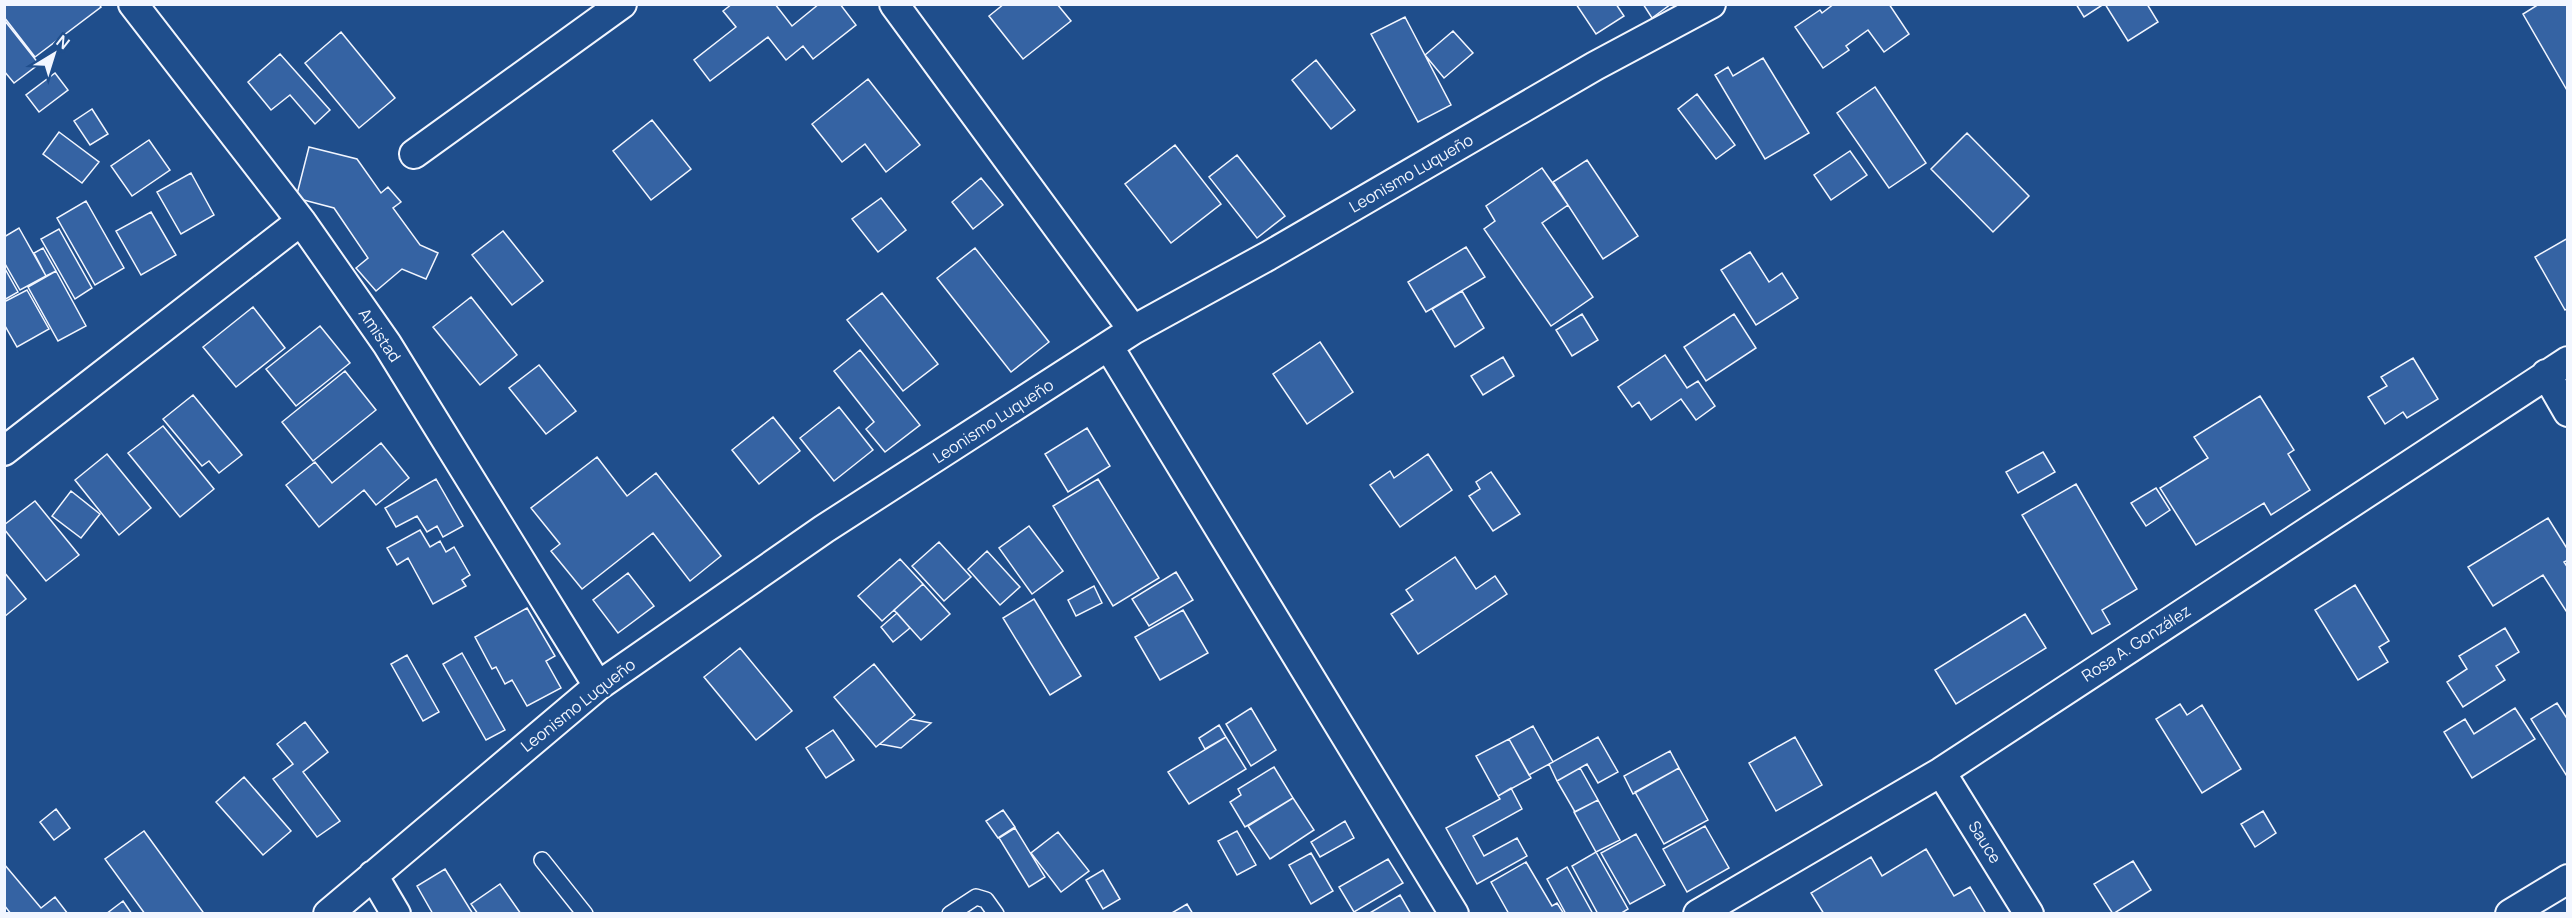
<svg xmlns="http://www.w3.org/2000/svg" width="2572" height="918" font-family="Manrope,sans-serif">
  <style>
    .building { fill: #3563a3; stroke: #f2f6ff; stroke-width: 1.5 }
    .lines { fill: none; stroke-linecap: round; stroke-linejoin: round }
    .lane-casing { stroke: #f2f6ff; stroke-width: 18 }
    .street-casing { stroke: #f2f6ff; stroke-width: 32 }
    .lane { stroke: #1f4e8c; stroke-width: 15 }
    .street { stroke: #1f4e8c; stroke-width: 28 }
    .labels { text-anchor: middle; stroke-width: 4.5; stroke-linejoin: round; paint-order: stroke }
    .street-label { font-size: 16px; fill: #f2f6ff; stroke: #1f4e8c }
  </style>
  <rect width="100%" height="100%" fill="#1f4e8c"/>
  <path class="building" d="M4,4H99L101,7L35,57L4,17Z
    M732,4H775L792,26L819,4H840L856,25L813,59L803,46L786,60L768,37L710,81L694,60L736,27L723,11Z
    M1004,4H1057L1071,21L1023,59L989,16Z
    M1576,4H1616L1624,16L1596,34Z
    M1643,4H1671L1652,18Z
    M1834,4H1889L1909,34L1884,52L1868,30L1846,46L1849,50L1823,68L1795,27L1820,10L1822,13Z
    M2076,4H2104L2084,17Z
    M2105,4H2147L2158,22L2128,41Z
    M2539,4H2568V92L2523,14Z
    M1405,17L1451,105L1418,122L1371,34Z
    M5,21L39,64L14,83L4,71Z
    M1453,31L1473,53L1444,78L1425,55Z
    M341,32L395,98L359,128L305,63Z
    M280,54L330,110L315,124L290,95L271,110L248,82Z
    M1763,58L1809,133L1765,159L1715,75L1728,67L1733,76Z
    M1316,60L1355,110L1331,129L1292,80Z
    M55,73L68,90L39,112L26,95Z
    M868,79L920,145L886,172L865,144L842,162L812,124Z
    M1875,87L1926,163L1889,188L1837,113Z
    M1697,94L1735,145L1716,159L1678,109Z
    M92,109L108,134L90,145L74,121Z
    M652,120L691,169L651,200L613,151Z
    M59,132L99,162L82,183L43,154Z
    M1967,133L2029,196L1993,232L1931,169Z
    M149,140L170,170L132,196L111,166Z
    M1175,145L1221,204L1171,243L1125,184Z
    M309,147L357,159L381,193L388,187L401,202L393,208L420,245L438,253L426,279L402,269L376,291L356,268L368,258L334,208L296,198Z
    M1850,151L1867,175L1831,200L1814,175Z
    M1237,155L1285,216L1257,238L1209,177Z
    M1587,160L1638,236L1603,259L1553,182Z
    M1542,168L1568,205L1542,223L1593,297L1551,326L1484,229L1495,221L1486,206Z
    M191,173L214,215L181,234L157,192Z
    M981,178L1003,205L973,229L952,202Z
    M881,198L906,230L878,252L852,219Z
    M86,201L124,268L95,285L57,218Z
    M151,212L176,255L141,275L116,231Z
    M19,228L46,276L20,290L4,262V237Z
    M59,229L92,288L75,299L41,239Z
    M503,231L543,281L512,305L472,255Z
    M2568,238V308L2565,310L2535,257Z
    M1466,247L1485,277L1426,312L1408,282Z
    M43,248L56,271L46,276L34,253Z
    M975,248L1049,342L1011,372L937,278Z
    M1750,252L1769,282L1782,273L1798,298L1756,325L1721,270Z
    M4,267L18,292L4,300Z
    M56,271L86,326L58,341L28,287Z
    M27,290L49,329L17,347L4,324V302Z
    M1462,291L1484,328L1455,347L1432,309Z
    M882,293L938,364L903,391L847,320Z
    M471,297L517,355L480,385L433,327Z
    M253,307L285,348L236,387L203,347Z
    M1582,314L1598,340L1572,356L1556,330Z
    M1734,314L1756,348L1706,381L1684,347Z
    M320,326L350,363L296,406L266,369Z
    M1320,342L1353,392L1307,424L1273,374Z
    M860,350L920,425L885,452L866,429L874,422L834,371Z
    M1665,355L1687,388L1698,381L1715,406L1696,420L1681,399L1651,420L1639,402L1632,407L1618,387Z
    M1503,357L1514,376L1483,395L1471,376Z
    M2413,358L2438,399L2407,418L2403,412L2385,424L2368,397L2387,386L2381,377Z
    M539,365L576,411L546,434L509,388Z
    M345,371L376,410L313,461L282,422Z
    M193,395L242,455L219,473L209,461L202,466L163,419Z
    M2260,396L2294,450L2288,454L2310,490L2271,515L2264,503L2196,545L2160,488L2208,458L2194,437Z
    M839,407L873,450L834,481L800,438Z
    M773,417L800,451L759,484L732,450Z
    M163,426L214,489L180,517L128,453Z
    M1087,428L1110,466L1068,492L1045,454Z
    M381,443L409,478L376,505L364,490L319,527L286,485L315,462L332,483Z
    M2043,452L2055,472L2018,493L2006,472Z
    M107,454L151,508L119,535L75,480Z
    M1428,454L1452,490L1400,527L1370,485L1390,471L1394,478Z
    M597,457L627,496L656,473L721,556L690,581L653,533L582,589L551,551L560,544L531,508Z
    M1491,472L1520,514L1493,531L1469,496L1480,489L1476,482Z
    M436,479L463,526L443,537L437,526L427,532L417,516L396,527L385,508Z
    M1098,479L1159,578L1113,606L1053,506Z
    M2076,484L2137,589L2102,610L2110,624L2092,634L2022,515Z
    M2156,488L2170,510L2146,526L2131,503Z
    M71,491L100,514L81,538L52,516Z
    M35,501L79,555L46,581L4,529V525Z
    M2548,518L2568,550V560L2564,562L2568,568V614L2543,575L2493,606L2468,567Z
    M1029,526L1063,571L1032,594L999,548Z
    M420,530L430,547L440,541L446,552L454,547L470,575L462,580L466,586L433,604L408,558L397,565L387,548Z
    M939,542L971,577L944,601L912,566Z
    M987,551L1020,587L1000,605L968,569Z
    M1455,557L1476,589L1495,576L1507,594L1418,654L1391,614L1413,600L1406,590Z
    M900,559L923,584L882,621L858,596Z
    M4,572L26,599L4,617Z
    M1176,572L1193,600L1149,626L1132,599Z
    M628,573L654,606L618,633L593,600Z
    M923,584L950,614L921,640L894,610Z
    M2355,585L2389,641L2379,647L2388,662L2358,680L2315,610Z
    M1094,586L1102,603L1076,616L1068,600Z
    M1034,599L1081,676L1050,695L1003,618Z
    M527,608L555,656L546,661L561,688L527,706L512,680L505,684L496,667L492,669L475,637Z
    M1183,610L1208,653L1160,680L1135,637Z
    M897,613L910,628L893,642L881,627Z
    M2025,614L2046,648L1956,704L1935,670Z
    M2505,628L2519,652L2496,666L2505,680L2463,707L2447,682L2467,669L2459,656Z
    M740,648L792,711L756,740L704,677Z
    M462,653L505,730L486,740L443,664Z
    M407,655L439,712L423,721L391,664Z
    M874,664L915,715L876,747L834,697Z
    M2557,703L2568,720V778L2531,719Z
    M2180,704L2187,715L2202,705L2241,769L2202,793L2156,719Z
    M1251,708L1276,750L1251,766L1226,724Z
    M2515,708L2535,739L2472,778L2444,732L2465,719L2474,734Z
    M910,719L931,723L901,748L880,744Z
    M305,722L328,752L303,772L340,821L317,837L273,779L293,764L277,744Z
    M1219,725L1226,737L1205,749L1199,738Z
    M1533,726L1553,762L1529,775L1509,739Z
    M833,730L854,760L826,778L806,748Z
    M1226,737L1246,769L1189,804L1168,772Z
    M1598,737L1618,772L1598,783L1587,764L1557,781L1549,764Z
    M1795,737L1822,785L1776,811L1749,763Z
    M1509,739L1531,778L1498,796L1476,756Z
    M1670,751L1679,768L1633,794L1624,776Z
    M1274,767L1293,798L1245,827L1230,802L1241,795L1238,789Z
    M1580,768L1598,800L1575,812L1557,781Z
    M1679,768L1708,820L1664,844L1635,792Z
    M244,777L291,831L263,855L216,802Z
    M1511,788L1522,809L1473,836L1484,856L1517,838L1527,856L1477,884L1446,828L1500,799L1498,796Z
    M1293,798L1314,830L1270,859L1248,826Z
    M1598,800L1620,840L1596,852L1574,812Z
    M56,809L70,828L54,840L40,822Z
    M1003,810L1015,827L998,838L986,821Z
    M2263,811L2276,833L2255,847L2241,824Z
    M1345,821L1354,838L1320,857L1311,842Z
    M1705,826L1729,868L1687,892L1663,849Z
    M1015,828L1045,877L1029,887L999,838Z
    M144,831L203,912L202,914H145L105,859Z
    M1237,831L1256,865L1237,875L1218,841Z
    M1058,832L1089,871L1061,892L1031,853Z
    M1636,834L1665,885L1630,904L1601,853Z
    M1926,849L1954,896L1970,887L1985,912L1981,914H1824L1811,893L1871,857L1882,876Z
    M1596,852L1628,909L1620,914H1598L1572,866Z
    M1311,853L1333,891L1311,904L1289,865Z
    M1388,859L1403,883L1354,912L1339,887Z
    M2133,861L2151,890L2113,914L2094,884Z
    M1526,862L1552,906L1557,903L1564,914H1509L1491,882Z
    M4,864L41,908L55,897L68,914H11L4,905Z
    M1567,867L1593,914H1566L1547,879Z
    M445,869L473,914H433L417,886Z
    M1103,870L1120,899L1103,909L1086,880Z
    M500,884L521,914H478L471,904Z
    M1400,895L1411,914H1368Z
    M123,901L132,914H106Z
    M1187,904L1193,914H1170Z"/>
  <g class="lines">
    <g class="lane-casing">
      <path id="lane" d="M542,860L585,914
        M950,914L976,897L986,900L996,914"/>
    </g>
    <g class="street-casing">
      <path id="street" d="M133,4L301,221L387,344L598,686
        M894,4L1133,330
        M414,154L622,4
        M1109,347L1454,914
        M2546,374L2568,412
        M4,451L301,221
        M1941,772L2029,914
        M373,875L396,914
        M328,914L598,686L824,529L1133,330L1268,256L1595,66L1711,4
        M1698,914L1941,772L2568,361
        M2510,914L2568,879"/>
    </g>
    <use href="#lane" class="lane"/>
    <use href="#street" class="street"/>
  </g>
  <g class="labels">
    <g class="street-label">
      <text transform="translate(1411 173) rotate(-30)" y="6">Leonismo Luqueño</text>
      <text transform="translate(380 335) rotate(56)" y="6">Amistad</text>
      <text transform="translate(993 421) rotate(-33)" y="6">Leonismo Luqueño</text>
      <text transform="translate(2136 643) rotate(-33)" y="6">Rosa A. González</text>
      <text transform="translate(578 705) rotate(-38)" y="6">Leonismo Luqueño</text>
      <text transform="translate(1985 842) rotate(58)" y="6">Sauce</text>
    </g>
  </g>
  <rect width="2572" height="918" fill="none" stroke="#f2f6ff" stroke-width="12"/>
  <g transform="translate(54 54) rotate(38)" stroke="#1f4e8c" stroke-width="4.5" paint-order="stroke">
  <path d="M0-4.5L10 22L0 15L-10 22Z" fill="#f2f6ff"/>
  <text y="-9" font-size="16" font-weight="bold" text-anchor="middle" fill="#f2f6ff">N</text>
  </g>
</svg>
